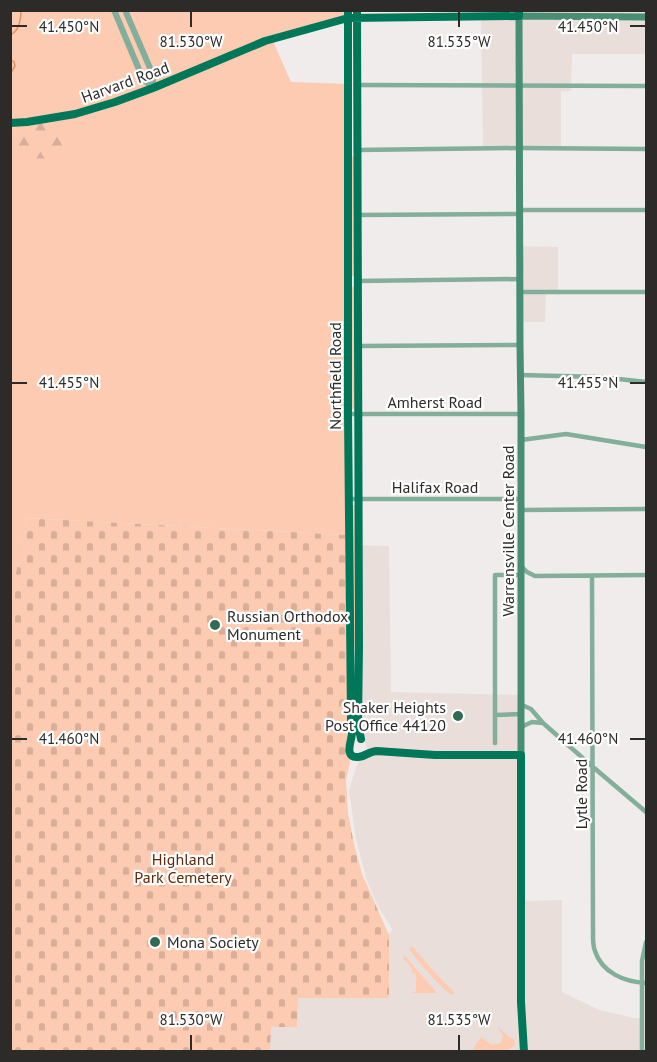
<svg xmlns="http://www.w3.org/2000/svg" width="657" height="1062" font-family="'PT Sans',sans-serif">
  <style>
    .built { fill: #e9ded9 }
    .grass { fill: #fdcab2 }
    .forest { fill: url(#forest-firs) }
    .cemetery { fill: url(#cemetery-stones) }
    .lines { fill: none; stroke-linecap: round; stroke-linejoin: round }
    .stream { stroke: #e78f63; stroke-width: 1.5 }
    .minor { stroke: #82ae9b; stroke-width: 4.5 }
    .tertiary { stroke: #82ae9b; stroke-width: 6 }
    .secondary { stroke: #488e74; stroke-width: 7 }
    .primary { stroke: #007759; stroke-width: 8 }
    .ticks { fill: none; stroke: #2c2b2a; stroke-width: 2 }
    .poi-dot { fill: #306b56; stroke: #fff; stroke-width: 2 }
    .labels { text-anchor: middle; stroke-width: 4.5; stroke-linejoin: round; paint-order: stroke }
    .street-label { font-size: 16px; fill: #2c2b2a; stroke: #fff }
    .poi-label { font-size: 16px; fill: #2c2b2a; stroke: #fff; text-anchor: start }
    .park-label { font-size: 16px; fill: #602907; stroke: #fff }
    .ticks-label { font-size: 15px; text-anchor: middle; fill: #2c2b2a; stroke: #fff; stroke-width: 4.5; stroke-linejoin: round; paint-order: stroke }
  </style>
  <defs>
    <pattern id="forest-firs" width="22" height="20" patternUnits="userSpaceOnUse" patternTransform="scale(1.5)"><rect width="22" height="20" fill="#fdcab2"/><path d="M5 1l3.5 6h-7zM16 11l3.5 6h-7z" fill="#d9ae99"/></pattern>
    <pattern id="cemetery-stones" width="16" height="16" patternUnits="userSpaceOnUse" patternTransform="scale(1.5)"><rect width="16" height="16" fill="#fdcab2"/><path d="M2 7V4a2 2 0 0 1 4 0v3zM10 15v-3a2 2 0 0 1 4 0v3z" fill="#d9ae99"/></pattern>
  </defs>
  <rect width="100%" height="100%" fill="#f0eceb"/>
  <path class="built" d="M519,10L646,11V54H572L571,91H561V149H483L481,17L519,16Z
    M520,246L558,247V292H546L545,322H520Z
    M358,545L389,546L391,692L522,695V901L562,900V992L599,1010L634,1018H641L642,1051L270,1052V1027L298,998H389V935L392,929L378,906L367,881L356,839L349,790L357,765L361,757L367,752V747L365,741L361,739Z"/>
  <path class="grass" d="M11,11H348V18L272,39L291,82L348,84L351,158L353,156L354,158V276H352L344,164L346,535L27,518L11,603Z
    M353,286L355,288V409H352L351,288Z
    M352,505H355L356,649L355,650L352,626Z
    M412,946L437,975L454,992L453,994L451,995C435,981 421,965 409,949Z
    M404,955L437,993H412L416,991V974L412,973V968L404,959Z
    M498,1027L509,1037L515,1040L514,1046L507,1051H473L475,1046L481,1037L492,1045L501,1043L503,1036Z"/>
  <path class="forest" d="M65,116L72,145L70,158L11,159L10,123Z"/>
  <path class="cemetery" d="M27,518L346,535L347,653L351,734L347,748L350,762L346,780L348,813L354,844L362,874L389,935V998H298L297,1027H271L270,1051H11L10,603Z"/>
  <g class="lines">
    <path class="stream" d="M10,35C19,31 21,19 21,10
      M10,59L14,62L15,66L10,74"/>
    <path class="minor" d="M356,85L646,86
      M357,150L519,148L646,149
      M520,210H646
      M357,215L520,214
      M357,281L520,279
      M520,292H646
      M358,346L520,345
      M520,375L600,377L646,382
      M348,414H521
      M521,440L566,434L646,447
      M349,499H521
      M521,510L646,509
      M521,566L527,572L535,576L646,575
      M592,576L593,936C593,940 593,946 595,951C602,973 625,982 646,983
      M522,705L531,709L543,723L593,767L646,812
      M495,715L521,714
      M521,727L532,722L543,723
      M495,743V575H522
      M642,1052V961L646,942"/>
    <path class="tertiary" d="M114,10L143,79L153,88
      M125,10L153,75V88"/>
    <path class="secondary" d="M521,755V414L520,345L519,16L646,17"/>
    <path class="primary" d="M348,10V414L351,718C351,723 352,728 352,733C352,740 343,758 358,757C365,757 369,751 377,751L435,755H521V1002L524,1052
      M357,10L359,647L358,724L361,739
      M10,123L27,122L75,114L115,102L153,88L265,41L348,18L519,16V10"/>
  </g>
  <path class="ticks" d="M191,12V27M459,12V27M12,26H27M630,26H645M12,383H27M630,383H645M12,739H27M630,739H645M191,1035V1050M459,1035V1050"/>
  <g class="poi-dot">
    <circle cx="215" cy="625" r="6"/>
    <circle cx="458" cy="716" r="6"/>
    <circle cx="155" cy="942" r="6"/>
  </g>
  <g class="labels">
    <g class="street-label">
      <text transform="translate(125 82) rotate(-20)" y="6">Harvard Road</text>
      <text transform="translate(335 376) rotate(-90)" y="6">Northfield Road</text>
      <text x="435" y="408">Amherst Road</text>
      <text x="435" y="493">Halifax Road</text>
      <text transform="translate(508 531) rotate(-90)" y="6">Warrensville Center Road</text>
      <text transform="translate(581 794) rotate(-90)" y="6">Lytle Road</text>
    </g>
    <g class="poi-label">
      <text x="227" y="622">Russian Orthodox<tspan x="227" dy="18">Monument</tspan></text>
      <text x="446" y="713" text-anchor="end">Shaker Heights<tspan x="446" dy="18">Post Office 44120</tspan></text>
      <text x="167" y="948">Mona Society</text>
    </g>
    <g class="park-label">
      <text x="183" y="865">Highland<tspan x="183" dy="18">Park Cemetery</tspan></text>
    </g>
  </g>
  <g class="ticks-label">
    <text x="588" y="32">41.450°N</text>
    <text x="69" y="32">41.450°N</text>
    <text x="191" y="47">81.530°W</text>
    <text x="459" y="47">81.535°W</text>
    <text x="588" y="388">41.455°N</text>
    <text x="69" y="388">41.455°N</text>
    <text x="69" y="744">41.460°N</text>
    <text x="588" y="744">41.460°N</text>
    <text x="191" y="1025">81.530°W</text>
    <text x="459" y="1025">81.535°W</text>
  </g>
  <rect width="657" height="1062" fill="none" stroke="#2c2b2a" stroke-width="24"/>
</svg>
